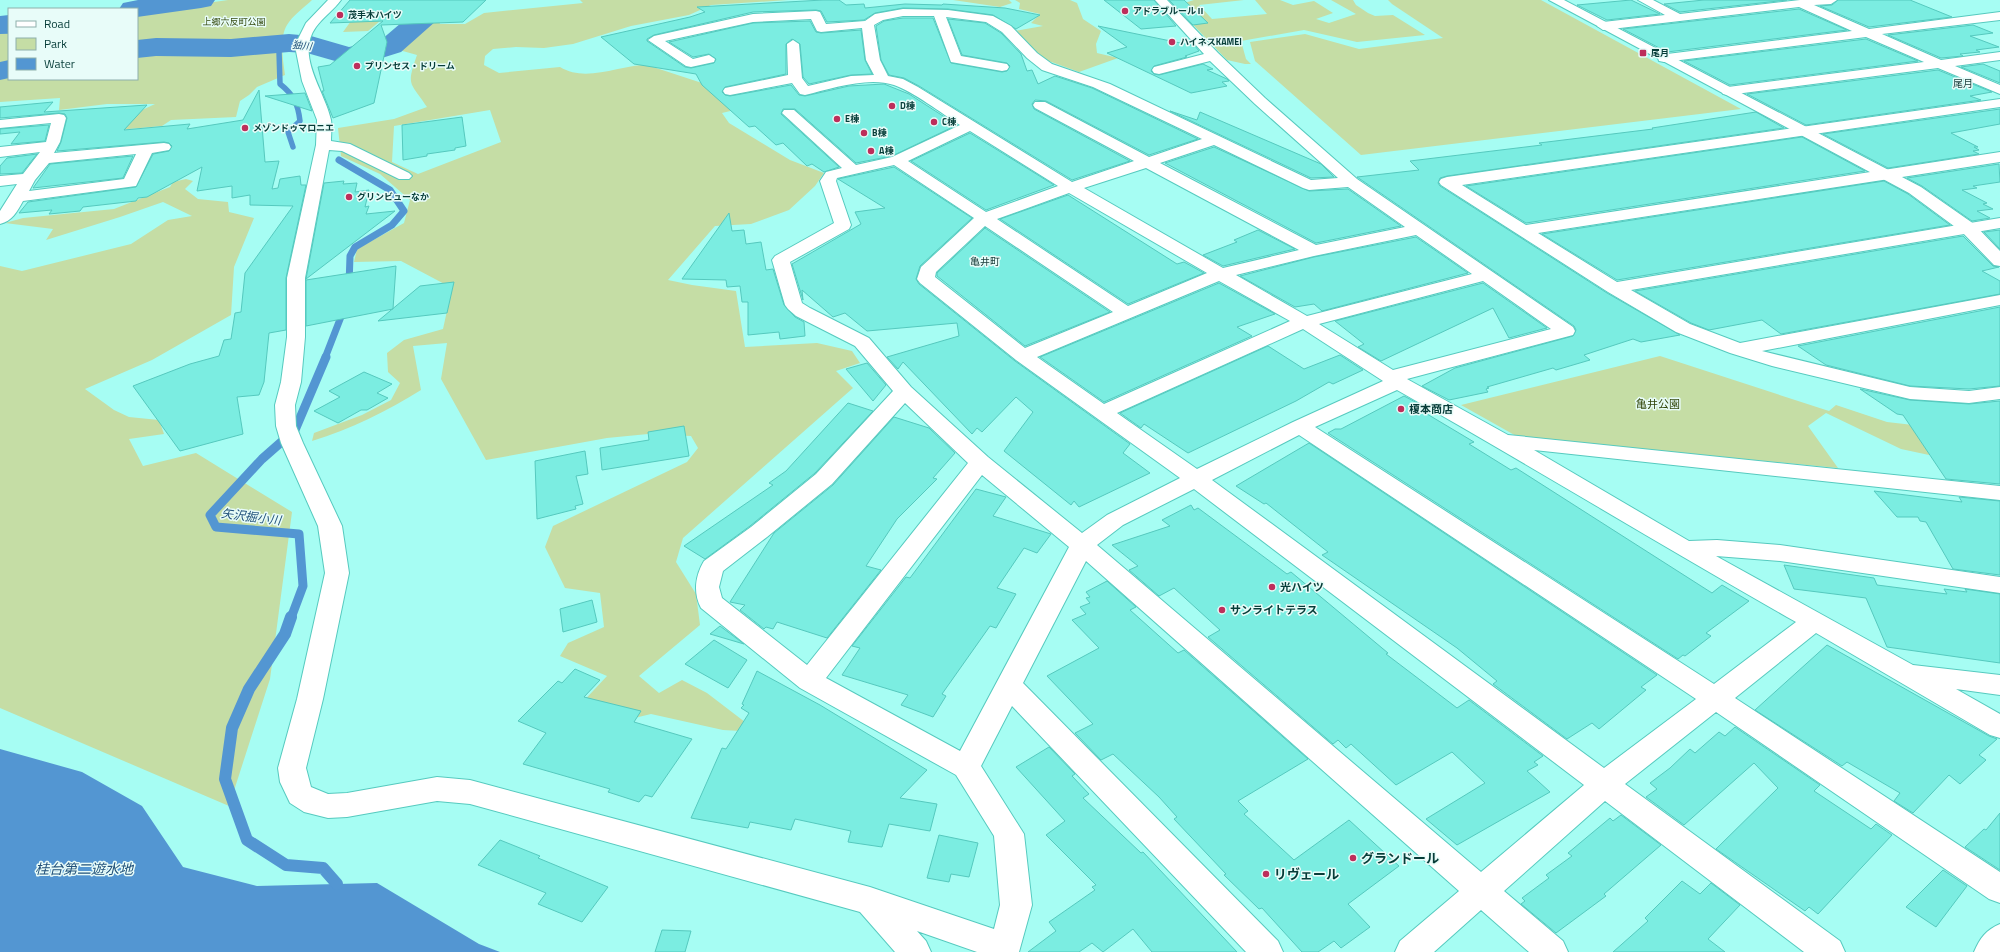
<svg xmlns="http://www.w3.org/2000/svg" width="2000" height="952" font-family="'Titillium Web','Noto Sans JP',sans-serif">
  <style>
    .green { fill: #c5dda5; fill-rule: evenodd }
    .water { fill: #5396d2 }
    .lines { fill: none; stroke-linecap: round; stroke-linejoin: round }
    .stream-far3 { stroke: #5396d2; stroke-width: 5.5 }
    .stream-far2 { stroke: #5396d2; stroke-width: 7 }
    .stream-far1 { stroke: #5396d2; stroke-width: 9 }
    .stream { stroke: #5396d2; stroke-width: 12 }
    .river { fill: #5396d2; fill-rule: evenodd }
    .building { fill: #7bede1; stroke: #55c9be }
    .minor-casing { stroke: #56cabf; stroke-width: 2 }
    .tertiary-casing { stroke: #56cabf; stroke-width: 2 }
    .minor { fill: #fff; fill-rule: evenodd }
    .tertiary { fill: #fff; fill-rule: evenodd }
    .poi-dot { fill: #bd2e5b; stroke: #e8fcf9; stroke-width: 1.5 }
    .labels { text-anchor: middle; stroke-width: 3; stroke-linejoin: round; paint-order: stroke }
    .far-poi-label { font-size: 9px; font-weight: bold; fill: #063c38; stroke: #e8fcf9; text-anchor: start }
    .far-park-label { font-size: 9px; fill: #32470b; stroke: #e8fcf9 }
    .far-water-label { font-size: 10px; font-style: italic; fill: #22527b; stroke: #e8fcf9 }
    .far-neighbourhood-label { font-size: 10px; fill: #173b38; stroke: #e8fcf9 }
    .park-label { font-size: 11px; fill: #32470b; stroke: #e8fcf9 }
    .poi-label { font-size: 11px; font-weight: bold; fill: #063c38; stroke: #e8fcf9; text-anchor: start }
    .water-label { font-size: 12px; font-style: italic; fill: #22527b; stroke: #e8fcf9 }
    .near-poi-label { font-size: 13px; font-weight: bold; fill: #063c38; stroke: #e8fcf9; text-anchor: start }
    .near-water-label { font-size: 14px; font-style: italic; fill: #22527b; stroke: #e8fcf9 }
  </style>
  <rect width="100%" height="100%" fill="#a6fdf3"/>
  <path class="green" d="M228,0H312C305,7 292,16 287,25C279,38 283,60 285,75L257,87L249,95L240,101L236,117L171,120L162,126L95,132L155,104H107L59,110L60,98L0,102V73L9,72V79H137V13Z
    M443,0L437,16L440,24H465L484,13L583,3L580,0H788L711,5L689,15L631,26L573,44L544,48L516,47L493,49L485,56L484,65L499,73L560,67C586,83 619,65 647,65L763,103L722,113L729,123L790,160L824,173L815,186L789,210L751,224L715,226L668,280L692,285L736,291L745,347L817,343L852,351L860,363L836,371L853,388L683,538L676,562L696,594L700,625L639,676L659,693L682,680L707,693L758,732L723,730L651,714L593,728L565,721L607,676L560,656L568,643L604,627L600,593L565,588L545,547L553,526L687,462L698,448L691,436L648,434L607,438L486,460L441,379L447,343L413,346L421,390C387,411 351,429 312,441L314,433L362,415L391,400L400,383L388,372L387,353L404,340L443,329L452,288L401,261L354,262L357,249L404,223L410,200L380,174L341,156L338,128L394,119L427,107C410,81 406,87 417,55L392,48L413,41L412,36L418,27L420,18ZM490,110L501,142L418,174L392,162L394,126Z
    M953,0H1009L1012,3L1000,7Z
    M1015,0H1070L1077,3L1083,19L1101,31L1096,44L1097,53L1118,58L1079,72L1043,59L1034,52L1015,31L1043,26L1031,23L1040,14L1019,9L1020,3Z
    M1194,0H1244L1199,5L1212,19L1267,14L1255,0H1280L1293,5L1314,1L1333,13L1316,19L1329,23L1356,14L1331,0H1353L1356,5L1368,13L1375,16L1393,15L1425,35L1357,42L1304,30L1241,41L1246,59L1251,64H1245L1227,60L1175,6Z
    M1388,0H1541L1741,109L1361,155L1255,61L1250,42L1305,34L1359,49L1443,38L1392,4Z
    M351,21H380L368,31L343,32Z
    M0,33H9V67L0,69Z
    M186,179L193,181L185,189L198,199L228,202L229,212L254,218L234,267L231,315L152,360L85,389L114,410L129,417L159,420L164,434L129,439L143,466L196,453L292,512L270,679L229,806L0,708V266L22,271L131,244L168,220L192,216L163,202L120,217L46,240L53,229L5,223L23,218L114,209L170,187L173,182Z
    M1660,356L1829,411L1836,405L1887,422L2000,435V449L1929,455L1901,449L1826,413L1808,426L1838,468L1518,437L1461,405Z"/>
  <path class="water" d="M0,749L82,772L142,806L183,867L257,886L377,883L479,944L500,952H0Z"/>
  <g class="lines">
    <path class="stream-far3" d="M137,11L153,6
      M0,31H9
      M277,44L279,51L280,84C294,95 298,104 300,121L288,132L293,147"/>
    <path class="stream-far2" d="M339,160L390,190L404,211L392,225L355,247L350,256L349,285
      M325,358L344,309"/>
    <path class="stream-far1" d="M291,618L303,586L299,534L216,527L210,515L262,459L295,430L326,357"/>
    <path class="stream" d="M291,617L285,634L249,689L232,728L225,779L247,840L286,865L323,868L337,884"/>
    <path class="river" d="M138,0H215L211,6L201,8L137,17V9H119L123,3Z
      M428,0H463L459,6L445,13L401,52L369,62L349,65L307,53L289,52L231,57L156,56L137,58V40L156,38L231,39L289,34L311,36L349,47L381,40Z
      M9,15V33L0,34V16Z
      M9,60V78L0,80V62Z"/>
  </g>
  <path class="building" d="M350,0H486L463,22L381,25L387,42L374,103L333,118L322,91H324L318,67L330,65L383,21L330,23Z
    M823,0H839L846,5L864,4L865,8L905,4L942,5L943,4L1005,8L1040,15L1016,29L993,15L948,9L903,8L875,13L864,20L827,22L821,11L816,10L753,12L654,35L647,39V41L685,67L691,68L714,63L716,59L709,54L693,57L669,42L753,23L810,21L816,32L821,33L861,30L865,60L872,74L851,75L809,84L803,77L800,44L792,39L786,44V74L725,87L722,92L725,95L730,96L791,85L799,95L805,96L849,86L884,84L909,94L957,125L892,156L856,163L795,109H783L781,114L839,167L824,172L812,164L807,166L783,143L776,145L755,126L749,127L702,85L696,74L634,64L601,37L690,17L705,12L697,7Z
    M1104,0H1154L1176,26L1141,29Z
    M1169,0H1184L1208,23L1193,25Z
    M1631,0L1660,14L1607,20L1577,5Z
    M1704,0H1787L1680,12L1664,4Z
    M1838,0H1910L1952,17L1869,27L1820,6L1832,5Z
    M1799,9L1847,30L1667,52L1623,29Z
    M903,18H933L951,63L1002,72L1007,71L1010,66L1007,63L962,55L948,19L985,23L1001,33L1021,54L1027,71L1032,70L1038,84L1055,76L1092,88L1198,139L1149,155L1046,101L1035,100L1032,104L1034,109L1130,161L1072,180L919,86L904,78L889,75L881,60L876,26L884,21Z
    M1973,25L1993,33L1970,36L1999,47L1976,50L1980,52L1960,54L1963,56L1941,58L1888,35Z
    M1098,26L1195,46L1199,51L1185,56L1187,57L1154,66L1151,71L1154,74L1159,75L1203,64L1213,69L1207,70L1227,79L1229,81L1222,82L1227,86L1191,93L1107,53L1127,47Z
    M1866,39L1918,61L1730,85L1684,61Z
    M1983,64L2000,71V83L1961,67Z
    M1938,70L1992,92L1970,96L1981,100L1806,125L1747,94Z
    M259,90L265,162L279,161L272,189L278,188L280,179L300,176L301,185H306L286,278V330L269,333L264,382L259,395L237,397L243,434L180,451L133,386L190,364L219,356L224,340L231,339L235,313L241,312L245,273L293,206L250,205V195L232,198V186L197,191L202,167L147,197L138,198L136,201L83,207L80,211L49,214L52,210L19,213L28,202L136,187L153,154L169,151L172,146L169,143L164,142L57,151L61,142L67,118L65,114L59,113L0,118V107L53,102L44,112L147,105L124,130L190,124L187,129L243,120Z
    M305,93L312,111L265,96Z
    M2000,109V124L1951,133L1978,147H1974L1979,150L1973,151L1979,154L1888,168L1823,134Z
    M1170,111L1197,120L1200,112L1321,164L1334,177L1311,178Z
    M1756,112L1784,128L1447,176L1440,178L1438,183L1440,186L1607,293L1680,335L1641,342L1633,339L1584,355L1590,360L1556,370L1553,368L1487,387L1489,388L1486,389L1488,392L1449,400L1422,386L1455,368L1573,336L1576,330L1574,326L1357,177L1419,170L1410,161L1542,145L1539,143L1653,129L1652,128Z
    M462,117L466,146L455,148V150L427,154V156L403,160L402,125Z
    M49,125L45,141L11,144L20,132L0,134V129Z
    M970,133L1054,185L986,210L911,161Z
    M1802,137L1865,171L1526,223L1466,186Z
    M1214,147L1309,191L1348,189L1401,226L1316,243L1165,163Z
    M37,154L22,173L0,174V166L7,158Z
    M133,156L123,178L33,188L50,164Z
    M1999,164L2000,182L1973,186L1977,188L1962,190L1987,203L1983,204L1993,209L1977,211L1990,218L1972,221L1922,186L1907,178Z
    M894,167L972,218L920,266L916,279L919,284L1015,361L1130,444L1123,453L1150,473L1079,507L1074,501L1071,505L1004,451L1033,412L1016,397L982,432L977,428L972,434L903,362L898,369L887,357L959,336L957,323L867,331L845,313L833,317L802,290L803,300L792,264L861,224L855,212L885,208L838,179Z
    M344,181L343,184L357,183L355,192L369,190L365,207L369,206L366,214L395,211L306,279L324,183Z
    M1884,181L1908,194L1950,225L1617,280L1542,234Z
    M1068,195L1177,264L1184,262L1204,273L1128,304L1000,219Z
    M729,213L732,231L744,230L746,244L761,242L766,270L773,269L784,305L795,317L804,322L805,336L780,339L779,332L748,335V302H742L740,286L727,287L726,280L682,279Z
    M985,228L1110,312L1025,346L937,276V273Z
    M1258,230L1295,249L1223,266L1203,255L1237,242L1234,240Z
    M2000,230V249L1984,232Z
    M1963,236L1993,266L1999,267L1982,271L2000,281V294L1781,334L1762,320L1709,330L1691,323L1635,291Z
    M1416,237L1468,273L1322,311L1314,304L1295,307L1240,276L1314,257Z
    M396,266L393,309L306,326V280Z
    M454,282L447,313L378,321L420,286Z
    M1219,283L1275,314L1237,327L1252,336L1104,402L1040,357Z
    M1483,283L1547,328L1509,338L1493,308L1381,361L1358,347L1364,344L1335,321Z
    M2000,307V386L1969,389L1910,386L1826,365L1798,346Z
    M1268,346L1304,369L1340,355L1363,370L1333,384L1329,382L1296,401L1188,453L1144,424L1141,428L1120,413Z
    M867,363L886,385L873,401L846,369Z
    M364,372L392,384L377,393L388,398L367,410H361L338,423L314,411L340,397L329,391Z
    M1860,389L1910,400L1969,404L2000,401V484L1946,479L1903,415L1897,414Z
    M1404,396L1423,406L1417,408L1474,442L1469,444L1511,470L1516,468L1712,593L1722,585L1749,601L1706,633L1711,636L1685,656L1683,655L1678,659L1328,433L1335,429H1341Z
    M848,403L873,411L815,473L750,526L705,559L684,546L773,485L769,483L786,471Z
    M894,417L929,428L955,453L933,478L937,479L897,519L866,566L881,570L827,638L777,622L773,629L766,627L764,629L740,610L745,605L730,602L774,533L833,485Z
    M684,426L689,456L602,470L600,448L649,440L648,432Z
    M1309,443L1657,675L1641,687L1646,690L1599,729L1592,723L1567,739L1493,684L1497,681L1457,648L1322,555L1328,552L1266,503L1264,504L1236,486Z
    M585,451L588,474L576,476L583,504L575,506L576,509L537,519L535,461Z
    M976,489L1006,497L993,516L1051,534L1037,553L1024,548L997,588L1016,594L996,628L990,626L942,694L946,696L933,717L901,705L908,695L842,675L860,648L852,646L906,577L910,578Z
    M1874,491L1962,502L1959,497L2000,501V575L1953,569L1926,522L1920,521L1918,517H1897Z
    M1191,505L1194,510L1198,508L1287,574L1291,572L1388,653L1386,654L1457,708L1469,700L1543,756L1534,762L1538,765L1527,771L1550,792L1457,845L1426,819L1485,783L1452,752L1396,785L1351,744L1346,748L1338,740L1333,744L1208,637L1220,630L1174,588L1159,596L1129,570L1138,566L1112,545L1170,526L1162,520Z
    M1784,565L1874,578L1877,585L1947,594L1944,589L1967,592L1965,589L2000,594V663L1887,647L1866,598L1794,589Z
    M1107,581L1136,607L1130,610L1178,653L1184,650L1308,759L1238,801L1248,811L1244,814L1294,860L1349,820L1399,866L1348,904L1370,927L1341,948L1334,941L1318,952H1302L1262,908L1259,909L1224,875L1226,874L1174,819L1177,817L1159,797L1113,754L1101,760L1075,733L1093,724L1047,676L1099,648L1072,620L1086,614L1080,607L1090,603L1086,598L1090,597L1086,592Z
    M592,600L597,622L563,632L560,609Z
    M720,626L744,644L710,634Z
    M714,640L747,660L728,688L685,664Z
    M1827,645L1989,736L1997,739L1979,755L1986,760L1960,784L1949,775L1913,813L1894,801L1900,793L1847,762L1842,766L1755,710Z
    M575,669L600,680L584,697L641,711L634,722L692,739L652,797L645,795L639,802L608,792L610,789L523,764L546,733L518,721L558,681L562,683Z
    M757,671L820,705L927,770L900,798L937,804L930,831L889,824L882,847L848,842L851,831L795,819L791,830L750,822L748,828L691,818L722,748L726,749L749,713L741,708L744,705L742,704Z
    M1735,727L1820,785L1814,791L1871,829L1876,824L1892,835L1818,914L1809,907L1805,911L1716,849L1778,788L1754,763L1684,825L1646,797L1657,789L1650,783L1670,768L1690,749L1695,753L1719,732L1725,736Z
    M1049,747L1075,774L1072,776L1089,794L1083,798L1141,853L1143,852L1237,952H1152L1133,929L1103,952L1092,943L1079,952H1028L1056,931L1049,922L1095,890L1092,887L1096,885L1046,835L1065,821L1016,767Z
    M2000,813V870L1965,847L1984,829L1986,830Z
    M1621,815L1661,845L1604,894L1606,896L1556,933L1521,904L1525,901L1522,898L1549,878L1546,875L1572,856L1568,853L1610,818L1613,821Z
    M939,835L978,843L969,877L951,874L949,882L927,878Z
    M500,840L540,856L538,858L608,887L582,922L538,904L546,893L478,865Z
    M1943,870L1967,886L1936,927L1906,907Z
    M1682,881L1700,894L1711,883L1740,905L1708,939L1725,952H1613L1648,921L1645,918Z
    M662,930L691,931L685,952H655Z"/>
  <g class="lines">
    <g class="minor-casing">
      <path id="minor" d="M328,0H341C334,10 323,17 316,27C295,56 325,91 331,120C332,126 331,135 331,141L350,144L409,173L412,176L409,179H399L342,151L329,150L305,278V337L301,382L295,405L296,426L303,443L342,526L349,573L323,699L306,768L311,787L328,794L347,793L437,777L470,780L870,887L994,929L1000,905L994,836L956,775L800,688L701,608C693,593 695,576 704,561L751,527L816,474L893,391L855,346L796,316L788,309L785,305L772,260L775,256L834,223L820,181L826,172L842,168L782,113L784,110H794L856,165L892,157L960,125C941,113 914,92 894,85C868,76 830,89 805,95L800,94L792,83L730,95L725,94L723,91L725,88L730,87L788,75L787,44L793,40L799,44L802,78L808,86L851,76L874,75L866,60L862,28L821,32L817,31L811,19L753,22L665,41L693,59L709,55L715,59L714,62L691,67L686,66L648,40L654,36L753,14L816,11L820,12L826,24L865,21L875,14L903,9L948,10L993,16L1011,26L1037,53L1052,64L1110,84L1311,180L1338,178L1255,104L1210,61L1159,74L1154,73L1152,70L1154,67L1204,54L1155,0H1167L1218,53L1265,98L1357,179L1573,327L1575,331L1573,335L1407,379L1508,435L2000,486V500L1534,450L1689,541L1717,540L1780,545L2000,577V593L1780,561L1716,556L1913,665L2000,675V695L1956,689L2000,714V738L1990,735L1816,633L1735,698L2000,872V903L1989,899L1716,712L1625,784L1840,941L1845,952H1804L1605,801L1504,891L1563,941L1568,952H1529L1481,910L1434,952H1395L1400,941L1459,891L1086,561L1023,683L1278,941L1283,952H1246L1012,706L981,766L1024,834L1032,905L1019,952H977L917,931L926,941L931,952H895L860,912L470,804L437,801L347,817L328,818L304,812L290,803L280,782L278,768L297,699L325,573L318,526L281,443L276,426L275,405L281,382L287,337V278L316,145L317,120L302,81L296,51V43L306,23ZM903,16H934L951,62L1002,71L1007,70L1009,67L1007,64L961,56L946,17L986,22L1002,32L1027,58L1042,70L1093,87L1202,139L1149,157L1045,102H1035L1033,105L1035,108L1134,161L1072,182L918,87L903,79L888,76L880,60L874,25L883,20ZM970,131L1058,186L986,212L908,161ZM1214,145L1303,188L1309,190L1348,187L1405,227L1316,245L1160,163ZM894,165L974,218L921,267L917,279L920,283L1016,360L1180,478L1107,515L1082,533L988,457L911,387L869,338L810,308L802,303L790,262L849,229L851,225L836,181L837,178ZM1146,168L1299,250L1223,268L1084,188ZM1069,193L1207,273L1128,306L997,219ZM985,226L1113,312L1025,348L935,277L936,272ZM1416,235L1472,274L1307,316L1236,275L1314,256ZM1219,281L1290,321L1104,404L1037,357ZM1483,281L1551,329L1393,370L1319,324ZM1303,329L1383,381L1293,422L1197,469L1117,413ZM1397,390C1531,466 1662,546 1796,622L1714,684L1315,427ZM905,403L968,463L807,665L722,598L719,587L723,571L767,537L832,484ZM1299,435L1696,699L1604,768L1212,480ZM982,475L1069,547L960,751L826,678ZM1194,489L1584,785L1481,872L1097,545L1123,525Z
        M1638,0H1653L1680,14L1800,0H1837L1831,4L1814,5L1869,29L2000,12V20L1882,34L1941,60L2000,52V60L1955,66L2000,85V94L1938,68L1728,95L1723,94L1721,91L1723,88L1728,87L1924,62L1866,37L1664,62L1659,61L1658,58L1659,55L1852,31L1799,7L1603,30L1597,26L1603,22L1665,15Z
        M2000,99V107L1462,185L1526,225L2000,152V162L1538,233L1617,282L2000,218V228L1631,290L1690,324L1740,343L2000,295V305L1762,351L1910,387L1969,391L2000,387V399L1969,403L1910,399L1772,366L1730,353L1676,332L1608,292L1441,185L1439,182L1441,179L1447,177Z
        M59,114L64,115L66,118L60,142L54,153L164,143L169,144L171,147L169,150L152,153L136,186L23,201C17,212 12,221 0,224V211L17,184L0,186V176L23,174L40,152L0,157V147L46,142L51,123L0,128V120ZM136,154L124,179L29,191L35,180L49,163Z
        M2000,924V952H1974C1980,938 1986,930 2000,924Z"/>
    </g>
    <g class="tertiary-casing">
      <path id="tertiary" d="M1549,0H1564L1921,187L1974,224L2000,251V266L1994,265L1962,232L1909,193Z"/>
    </g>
    <use href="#minor" class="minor"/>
    <use href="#tertiary" class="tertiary"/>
  </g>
  <g class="poi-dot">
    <circle cx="1125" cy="11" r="4"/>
    <circle cx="340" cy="15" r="4"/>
    <circle cx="1172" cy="42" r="4"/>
    <rect x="1639" y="49" width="8" height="8" rx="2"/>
    <circle cx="357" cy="66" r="4"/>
    <circle cx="892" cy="106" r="4"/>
    <circle cx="837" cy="119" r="4"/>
    <circle cx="934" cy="122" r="4"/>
    <circle cx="245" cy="128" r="4"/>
    <circle cx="864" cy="133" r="4"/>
    <circle cx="871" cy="151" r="4"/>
    <circle cx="349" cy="197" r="4"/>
    <circle cx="1401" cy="409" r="4"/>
    <circle cx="1272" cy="587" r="4"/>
    <circle cx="1222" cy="610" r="4"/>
    <circle cx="1353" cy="858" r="4"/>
    <circle cx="1266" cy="874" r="4"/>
  </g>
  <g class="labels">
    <g class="far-poi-label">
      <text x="1133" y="14">アドラブルールⅡ</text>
      <text x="348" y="18">茂手木ハイツ</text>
      <text x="1180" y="45">ハイネスKAMEI</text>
      <text x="1651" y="56">尾月</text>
      <text x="365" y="69">プリンセス・ドリーム</text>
      <text x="900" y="109">D棟</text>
      <text x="845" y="122">E棟</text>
      <text x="942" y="125">C棟</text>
      <text x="253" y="131">メゾンドゥマロニエ</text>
      <text x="872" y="136">B棟</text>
      <text x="879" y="154">A棟</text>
      <text x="357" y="200">グリンビューなか</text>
    </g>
    <g class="far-park-label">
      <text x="234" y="25">上郷六反町公園</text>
    </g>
    <g class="far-water-label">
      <text transform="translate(302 45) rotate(6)" y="4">㹨川</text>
    </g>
    <g class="far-neighbourhood-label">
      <text x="1963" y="87">尾月</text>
      <text x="985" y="265">亀井町</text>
    </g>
    <g class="park-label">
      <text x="1658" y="408">亀井公園</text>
    </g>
    <g class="poi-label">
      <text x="1409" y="413">榎本商店</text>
      <text x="1280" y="591">光ハイツ</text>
      <text x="1230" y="614">サンライトテラス</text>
    </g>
    <g class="water-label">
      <text transform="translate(251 517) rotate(7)" y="4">矢沢掘小川</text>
    </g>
    <g class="near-poi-label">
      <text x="1361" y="863">グランドール</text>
      <text x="1274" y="879">リヴェール</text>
    </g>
    <g class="near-water-label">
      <text x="84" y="874">桂台第二遊水地</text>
    </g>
  </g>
  <rect x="8" y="8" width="130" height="72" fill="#e8fcf9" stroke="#8eafac"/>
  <rect x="16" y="21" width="20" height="6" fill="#ffffff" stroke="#8eafac"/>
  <text x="44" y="28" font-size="12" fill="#063c38">Road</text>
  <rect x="16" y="38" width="20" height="12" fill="#c5dda5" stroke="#8eafac"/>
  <text x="44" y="48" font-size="12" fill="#063c38">Park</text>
  <rect x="16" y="58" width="20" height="12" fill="#5396d2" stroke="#8eafac"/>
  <text x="44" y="68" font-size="12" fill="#063c38">Water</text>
</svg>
